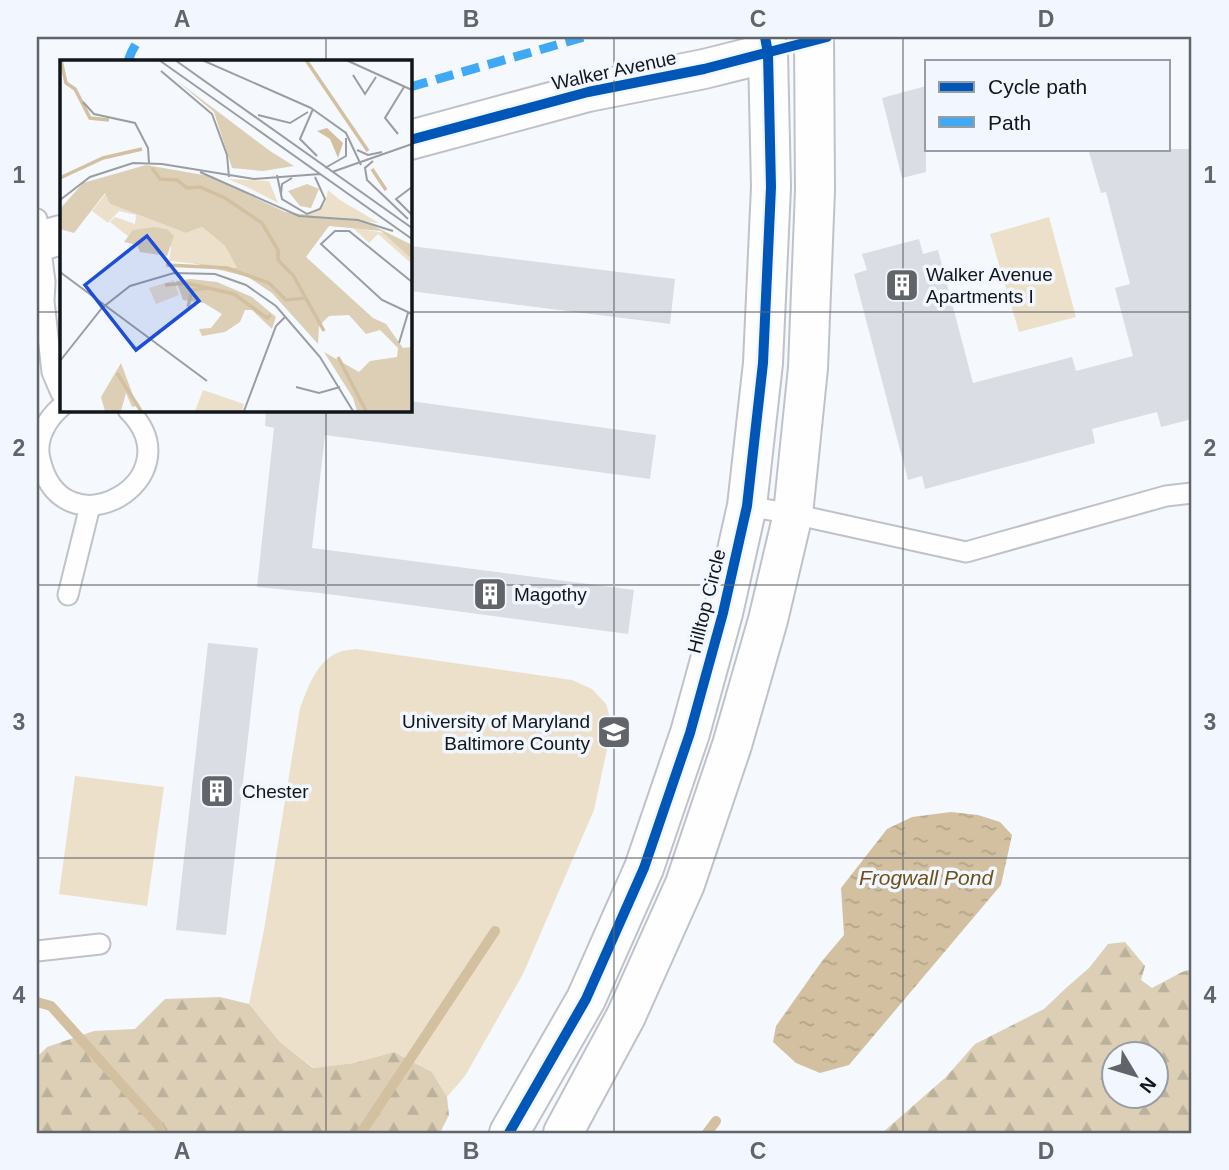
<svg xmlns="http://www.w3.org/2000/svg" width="1229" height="1170" font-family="Arial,sans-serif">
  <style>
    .green { fill: #ece0cb }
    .forest { fill: url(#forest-firs); fill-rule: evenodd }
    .water { fill: url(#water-ripples) }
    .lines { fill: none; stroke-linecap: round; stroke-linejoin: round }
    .stream { stroke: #d2c0a0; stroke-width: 10 }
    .building { fill: #dadde3 }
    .lane-casing { stroke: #bfc2c8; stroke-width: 23 }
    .street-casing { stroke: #bfc2c8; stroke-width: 42 }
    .secondary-casing { stroke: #bfc2c8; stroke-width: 42 }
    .lane { stroke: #fefeff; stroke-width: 19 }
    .street { stroke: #fefeff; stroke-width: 38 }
    .secondary { stroke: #fefeff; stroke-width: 38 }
    .quiet { stroke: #3fa9f5; stroke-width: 9; stroke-dasharray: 18 9; stroke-linecap: butt }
    .cycleway-casing { stroke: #f2f7ff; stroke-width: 15 }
    .cycleway { stroke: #0057b8; stroke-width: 10 }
    .grid { fill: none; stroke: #61656a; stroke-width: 2; stroke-opacity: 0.55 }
    .labels { text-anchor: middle; stroke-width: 7; stroke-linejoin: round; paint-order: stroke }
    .street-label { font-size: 19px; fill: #11161c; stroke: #f2f7ff }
    .poi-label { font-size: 19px; fill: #11161c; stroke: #f2f7ff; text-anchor: start }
    .water-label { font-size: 21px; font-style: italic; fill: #6d5118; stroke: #f2f7ff }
    .inset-river { fill: none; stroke: #d2c0a0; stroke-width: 3.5 }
    .inset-road { fill: none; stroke: #9a9ea2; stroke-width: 2 }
    .view { fill: #1d4ed8; fill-opacity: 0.15; stroke: #1d4ed8; stroke-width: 3.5 }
    .inset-edge { fill: none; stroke: #11161c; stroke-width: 3.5 }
    .neatline { fill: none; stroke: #61656a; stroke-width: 2.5 }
    .grid-label { font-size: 23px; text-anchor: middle; font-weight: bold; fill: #61656a }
  </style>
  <defs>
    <pattern id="forest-firs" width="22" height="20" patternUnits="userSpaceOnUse" patternTransform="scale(1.75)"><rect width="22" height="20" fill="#dccfb6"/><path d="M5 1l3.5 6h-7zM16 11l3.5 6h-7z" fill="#bcb19c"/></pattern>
    <pattern id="water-ripples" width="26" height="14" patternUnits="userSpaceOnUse" patternTransform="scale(1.75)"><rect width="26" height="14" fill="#d2c0a0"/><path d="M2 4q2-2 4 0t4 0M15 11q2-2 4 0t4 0" fill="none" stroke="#b3a489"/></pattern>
  </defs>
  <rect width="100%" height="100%" fill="#f5f8fc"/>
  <path class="green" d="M1049,217L1076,317L1019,332L990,234Z
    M356,649L572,680L592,689L606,704L610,718L609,740L594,810L523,974L465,1076L447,1097L432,1072L394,1052L354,1063L314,1068L280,1042L249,1004L264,930L300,708C308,688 316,661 339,652C344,650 351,650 356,649Z
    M75,776L164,787L147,906L59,894Z"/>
  <path class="forest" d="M1125,942L1145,966L1141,980L1152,988L1182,972L1192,969V1133H882L946,1077L975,1044L1044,1009L1066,988L1089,968L1108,944ZM1114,1054H1156V1096H1114Z
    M220,997L249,1004L280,1042L313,1068L354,1063L394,1052L432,1072L447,1097L449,1115L440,1133H37V1057L47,1047L94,1031L135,1029L165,999Z"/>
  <path class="water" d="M951,812L978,815L1000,822L1012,835L1001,885L849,1065L820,1073L796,1063L773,1042L776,1026L822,961L844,935L841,888L887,829L912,817Z"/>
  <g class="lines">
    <path class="stream" d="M37,1002L51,1006L158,1125L162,1133
      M361,1133L495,931
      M707,1133L716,1121"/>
  </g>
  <path class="building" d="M926,86V172L902,178L882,98Z
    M1088,149H1192V419L1161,427L1157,412L1118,422L1092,429L1095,443L925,489L922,476L908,480L854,274L867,270L862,254L919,239L923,254L938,250L973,383L1072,357L1076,371L1133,356L1115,288L1130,284L1106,192L1101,193Z
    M410,246L675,279L670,324L410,291Z
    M410,401L656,435L650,479L325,435L312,548L634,590L628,634L320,593L257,587L274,428L265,426L266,410H410Z
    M208,643L258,648L226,935L176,930Z"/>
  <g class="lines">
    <g class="lane-casing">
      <path id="lane" d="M37,219L45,282L44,301L52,372L61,393
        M61,407C47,419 35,439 40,459C62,557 198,479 128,410
        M747,506L793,514L966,552L1166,496L1192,493
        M68,595L90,506
        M37,951L100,944"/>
    </g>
    <g class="street-casing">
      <path id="street" d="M410,140L588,92L704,69L768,53
        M37,242L61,235"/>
    </g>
    <g class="secondary-casing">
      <path id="secondary" d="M509,1133L586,999L644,868L690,733L723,613L747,506L763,363L771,187L768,53L765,37
        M563,1133L626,1016L685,884L732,745L768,620L793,514L808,368L815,190L814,37"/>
    </g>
    <use href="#lane" class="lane"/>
    <use href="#street" class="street"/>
    <use href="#secondary" class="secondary"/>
    <path class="quiet" d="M128,61L132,51L140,37
      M410,87L584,37"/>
    <g class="cycleway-casing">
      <path id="cycleway" d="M410,140L588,92L704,69L827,37
        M509,1133L586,999L644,868L690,733L723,613L747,506L763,363L771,187L768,53L765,37"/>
    </g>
    <use href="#cycleway" class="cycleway"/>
  </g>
  <path class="grid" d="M326,37V61M614,37V1133M903,37V1133M37,312H61M410,312H1192M326,410V1133M37,585H1192M37,858H1192"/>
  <defs>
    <g id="building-square" transform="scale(1.75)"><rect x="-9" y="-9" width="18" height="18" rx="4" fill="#61656a" stroke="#f2f7ff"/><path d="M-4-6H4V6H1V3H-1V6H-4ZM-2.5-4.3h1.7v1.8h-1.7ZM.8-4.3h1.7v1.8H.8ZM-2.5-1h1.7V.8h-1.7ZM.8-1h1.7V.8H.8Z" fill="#fff"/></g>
    <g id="university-square" transform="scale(1.75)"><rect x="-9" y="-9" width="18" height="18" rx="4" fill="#61656a" stroke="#f2f7ff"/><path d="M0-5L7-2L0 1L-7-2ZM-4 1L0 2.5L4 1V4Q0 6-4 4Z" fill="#fff"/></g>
  </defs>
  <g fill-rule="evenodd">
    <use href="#building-square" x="902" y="285"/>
    <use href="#building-square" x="490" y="594"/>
    <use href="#university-square" x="614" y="732"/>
    <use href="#building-square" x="217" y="791"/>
  </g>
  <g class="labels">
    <g class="street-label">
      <text transform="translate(614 70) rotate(-12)" y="7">Walker Avenue</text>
      <text transform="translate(706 601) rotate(-76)" y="7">Hilltop Circle</text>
    </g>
    <g class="poi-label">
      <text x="926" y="281">Walker Avenue<tspan x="926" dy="22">Apartments I</tspan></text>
      <text x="514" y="601">Magothy</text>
      <text x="590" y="728" text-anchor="end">University of Maryland<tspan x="590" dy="22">Baltimore County</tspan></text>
      <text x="242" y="798">Chester</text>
    </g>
    <g class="water-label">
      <text x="926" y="885">Frogwall Pond</text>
    </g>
  </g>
  <g transform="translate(60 60)">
    <rect width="352" height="352" fill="#f5f8fc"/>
    <path d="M168,119L209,121L218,143L187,127ZM268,130L280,140L319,163L248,155L265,144ZM46,133L50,144L126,173L142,167L165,186L177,208L109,201L111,188L105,168L73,171L69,177L50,162L55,157L75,164L76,155L59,151L48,163L32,151ZM292,167L324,173L352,193V204L318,174L309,183ZM114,220L119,235L96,244L89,228ZM143,330L184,344L182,351H135Z" fill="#ece0cb"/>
    <path d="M116,20L210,91L234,106L203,111L172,108L154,52ZM86,105L149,116L225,152L306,162L352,185V199L321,171L269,166L246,197L313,258L326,264L343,288L352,287V351H297L293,338L264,292L299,312L310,301L337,297L338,288L320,270L306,274L289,255L269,256L259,266L258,284L212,233L188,217L133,203L177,208L165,186L142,167L126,173L50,144L45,133L14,173L0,169V149L23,123ZM247,124L259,129L251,148L240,146L228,131ZM94,167L107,169L114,176L107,196L80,192L77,185L64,182L73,170ZM130,219L157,222L192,237L216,257L212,269L192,250H185L180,262L165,272L142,276L139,269L151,268L162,254L144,243L123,240L116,221ZM61,303L77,346L72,347L66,333L61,351H45L41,337Z" fill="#dccfb6"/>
    <path d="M267,68L283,83L278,98L270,79L257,71Z" fill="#d2c0a0"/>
    <path class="inset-river" d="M1,0L6,23L15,29L30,58L49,60M246,0L308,91M92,108L100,119L117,120L127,128L140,127L165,138L202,163L218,190V200L233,215L264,271M312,109L326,130M0,118L43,98L82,89M106,205L167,208L209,223L226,240L245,238M105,225L126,223L174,234L207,258L211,255M128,247L132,230L148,228M278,297L306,351M57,313L81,351"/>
    <path class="inset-road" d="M99,0L352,179M115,0L352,168M142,0L251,48M286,0L352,30M101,11L152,54L167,95L169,117M293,15L305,34L316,17M23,42L34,54L75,63L88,88L89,103M251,48L286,73L301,105M253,49L240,79L257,96M198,55L230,63L248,52M338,74L325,58L344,27M297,90L308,95L322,92M313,101L305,108L307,120L348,159M265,108L286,96V78M140,112L239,156L298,160L333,171M272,112L352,84M217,115L222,139L247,154L260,149L265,139L255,117M352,127L336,139L352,155M221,134L222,124L232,118M0,140L30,117L73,103L102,104L194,119L260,114M0,212L147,321M352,222L289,171H275L261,184L322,240L352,254M339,283L348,253M0,301L42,248L70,226L114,213L155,214L186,225L216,246L260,297L293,351M236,327L259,333L280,327M184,351L216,266L226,256"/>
    <path class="view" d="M87,176L139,241L76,290L25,225Z"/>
    <rect width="352" height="352" class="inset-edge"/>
  </g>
  <rect width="1229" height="1170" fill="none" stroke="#f2f7ff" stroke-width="77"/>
  <rect x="925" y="60" width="245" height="91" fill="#f2f7ff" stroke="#989da4" stroke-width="2"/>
  <rect x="939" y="82" width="35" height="10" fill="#0057b8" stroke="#989da4" stroke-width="2"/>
  <text x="988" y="94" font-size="21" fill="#11161c">Cycle path</text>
  <rect x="939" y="117" width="35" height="10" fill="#3fa9f5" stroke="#989da4" stroke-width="2"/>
  <text x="988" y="130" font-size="21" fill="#11161c">Path</text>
  <g transform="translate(1135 1075) rotate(128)"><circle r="33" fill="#f2f7ff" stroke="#989da4" stroke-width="2"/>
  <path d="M0-5L12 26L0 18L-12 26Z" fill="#61656a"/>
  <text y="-10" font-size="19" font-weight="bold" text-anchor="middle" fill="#11161c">N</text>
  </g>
  <rect x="38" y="38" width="1152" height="1094" class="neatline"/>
  <g class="grid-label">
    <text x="182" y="27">A</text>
    <text x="471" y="27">B</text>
    <text x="758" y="27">C</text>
    <text x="1046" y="27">D</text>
    <text x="19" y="183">1</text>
    <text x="1210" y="183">1</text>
    <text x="19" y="456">2</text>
    <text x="1210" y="456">2</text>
    <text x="19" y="730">3</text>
    <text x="1210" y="730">3</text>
    <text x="19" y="1003">4</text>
    <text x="1210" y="1003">4</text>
    <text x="182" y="1159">A</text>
    <text x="471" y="1159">B</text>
    <text x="758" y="1159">C</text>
    <text x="1046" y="1159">D</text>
  </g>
</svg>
